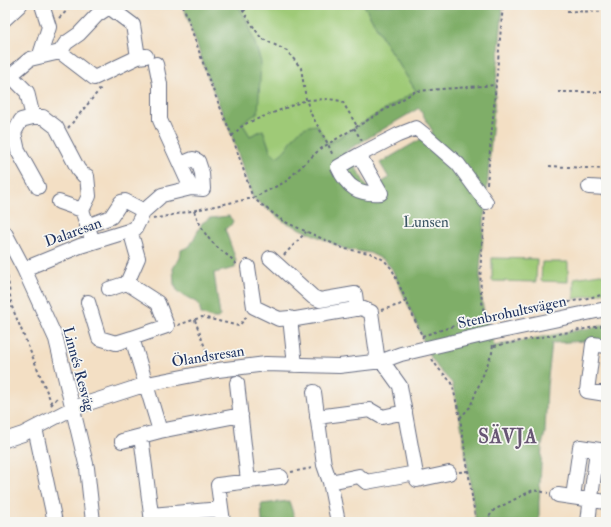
<svg xmlns="http://www.w3.org/2000/svg" width="611" height="527" font-family="'IM FELL Double Pica',serif">
  <style>
    .green { fill: #9fca77; stroke: #5d7c6a }
    .forest { fill: #7fae68; stroke: #4d6e63; fill-rule: evenodd }
    .lines { fill: none; stroke-linecap: round; stroke-linejoin: round }
    .minor-casing { stroke: #676d82; stroke-width: 16 }
    .path { stroke: #676d82; stroke-width: 2; stroke-dasharray: 3 3; stroke-linecap: butt }
    .minor { stroke: #fff; stroke-width: 14 }
    .labels { text-anchor: middle; stroke-width: 3.5; stroke-linejoin: round; paint-order: stroke }
    .park-label { font-size: 15px; fill: #3c5664; stroke: #f6f6f2 }
    .street-label { font-size: 15px; fill: #1b2f5e; stroke: #f6f6f2 }
    .district-label { font-size: 19px; font-weight: bold; letter-spacing: 1px; fill: #675674; stroke: #f6f6f2 }
  </style>
  <rect width="100%" height="100%" fill="#f6f6f2"/>
  <filter id="ink" filterUnits="userSpaceOnUse"><feTurbulence type="fractalNoise" baseFrequency=".025" numOctaves="2"/><feDisplacementMap in="SourceGraphic" scale="8" xChannelSelector="R" yChannelSelector="G"/><feConvolveMatrix kernelMatrix="1 2 1 2 8 2 1 2 1" color-interpolation-filters="sRGB"/></filter>
  <filter id="wash" filterUnits="userSpaceOnUse"><feTurbulence type="fractalNoise" baseFrequency=".012" numOctaves="4" result="noise"/><feDisplacementMap in="SourceGraphic" scale="16" xChannelSelector="R" yChannelSelector="G"/><feGaussianBlur stdDeviation="0.9" result="paint"/><feColorMatrix in="noise" values="0 0 0 0 0 0 0 0 0 0 0 0 0 0 0 0 0 1.4 0 .05"/><feComposite in="paint" operator="in"/></filter>
  <g filter="url(#wash)">
    <rect width="100%" height="100%" fill="#f3dfc4"/>
    <path class="green" d="M238,5H364L386,44L416,91L328,144L323,136L276,157L270,150L263,130L250,136L242,123L249,25Z
      M492,258L537,259L536,282L492,281Z
      M542,262H568V282L541,281Z
      M600,274L606,275V292L574,299V278Z"/>
    <path class="forest" d="M183,5H238L249,25L261,62L258,113L242,123L250,136L263,130L270,150L276,157C294,148 290,126 317,125L328,144L416,91L386,44L364,5H503L480,269C480,286 481,302 486,319C488,328 492,336 494,346L606,325V344L585,341L552,343L547,386L545,433L542,445L539,503V522H476L460,418L452,383L438,368L425,348L422,336L392,269L384,260L370,253L345,249L283,221L253,198L232,136L209,80ZM419,108L433,132L380,163L389,178L369,190L346,151Z
      M229,216L233,221L231,225L225,229L236,260L235,268L214,273L220,316L218,318H212L201,314L199,304L178,292L174,284L173,268L180,258L181,250L190,246L202,223L210,218Z
      M289,501L296,522H262L261,504Z"/>
  </g>
  <g filter="url(#ink)">
    <g class="lines">
      <g class="minor-casing">
        <path id="minor" d="M5,19L20,5
          M60,52L94,78L138,57
          M40,55L49,27L42,5
          M10,75L27,92L33,117L21,120L14,133L18,151L38,187
          M5,80L30,59L60,52L66,43L79,34L97,15L109,7L133,25L138,57L146,56
          M33,117H43L56,127L78,169L84,176H87L89,196L82,210L93,242
          M359,155L398,135L416,128L426,136L458,164L486,202
          M359,155L381,193C358,195 347,187 338,167Z
          M181,164L193,159L198,161L202,173L203,189L191,188
          M589,187L606,188
          M59,202L82,210
          M87,226L111,217L121,202L125,201L144,211
          M5,233L24,269L56,339L87,468L93,522
          M270,258L313,297L320,300L355,294L357,309
          M248,267L254,307L279,319L290,318L295,365
          M24,269L80,246L135,229L144,211L162,195L191,188L160,120V84L156,64
          M127,283L138,258L130,230
          M109,289L127,283L158,303L167,326L132,338L160,431L122,441
          M88,302L99,338L116,343L132,338
          M290,320L361,308L371,312L378,362
          M606,346L593,344L587,391L606,394
          M382,361L400,386L417,480L449,473
          M237,383L248,481
          M314,392L324,465L330,482L338,522
          M317,417L370,410L382,417L405,412
          M35,428L55,522
          M160,431L241,415
          M141,436L152,522
          M5,440L23,434L73,408L147,384L218,370L266,364L339,366L382,361L401,354L491,333L606,309
          M330,482L359,476L366,482L416,473
          M558,495L606,502
          M573,497L580,447L606,451
          M151,515L221,509
          M223,522L218,485L281,477
          M588,522L597,450"/>
      </g>
      <path class="path" d="M183,5L209,80L232,136L253,198L283,221L345,249L370,253L384,260L392,269L423,338
        M239,5L261,38L287,51L301,68L306,99L311,114L328,144L333,156
        M243,11L254,5
        M567,11L606,12
        M59,18L73,5
        M558,92H606
        M68,128L101,88
        M354,128L362,141
        M232,136L241,127L247,123L306,100L328,99L342,101L357,126
        M549,166L606,169
        M487,184L503,5
        M194,211C199,222 204,235 214,244C221,252 231,256 237,265
        M485,212C482,249 476,285 486,321
        M153,219L253,198L285,182L319,150L328,144L416,91L496,85
        M284,255L306,232
        M5,265C9,279 9,293 12,307L52,404
        M381,310L399,305L406,301
        M195,320L209,359
        M178,325L202,317L239,326L248,315
        M422,336L467,322L519,313L606,294
        M494,346L606,325
        M432,359L438,368L452,383L460,418L476,522
        M51,405L58,397
        M460,418L470,407L492,353L493,344
        M291,472L313,468
        M459,472L468,471
        M488,522V518L494,510L533,490L548,493"/>
      <use href="#minor" class="minor"/>
    </g>
  </g>
  <g class="labels">
    <g class="park-label">
      <text x="426" y="227">Lunsen</text>
    </g>
    <g class="street-label">
      <text transform="translate(73 232) rotate(-20)" y="5">Dalaresan</text>
      <text transform="translate(512 312) rotate(-12)" y="5">Stenbrohultsvägen</text>
      <text transform="translate(208 356) rotate(-9)" y="5">Ölandsresan</text>
      <text transform="translate(79 369) rotate(75)" y="5">Linnés Resväg</text>
    </g>
    <g class="district-label">
      <text x="508" y="443">SÄVJA</text>
    </g>
  </g>
  <rect width="611" height="527" fill="none" stroke="#f6f6f2" stroke-width="20"/>
</svg>
